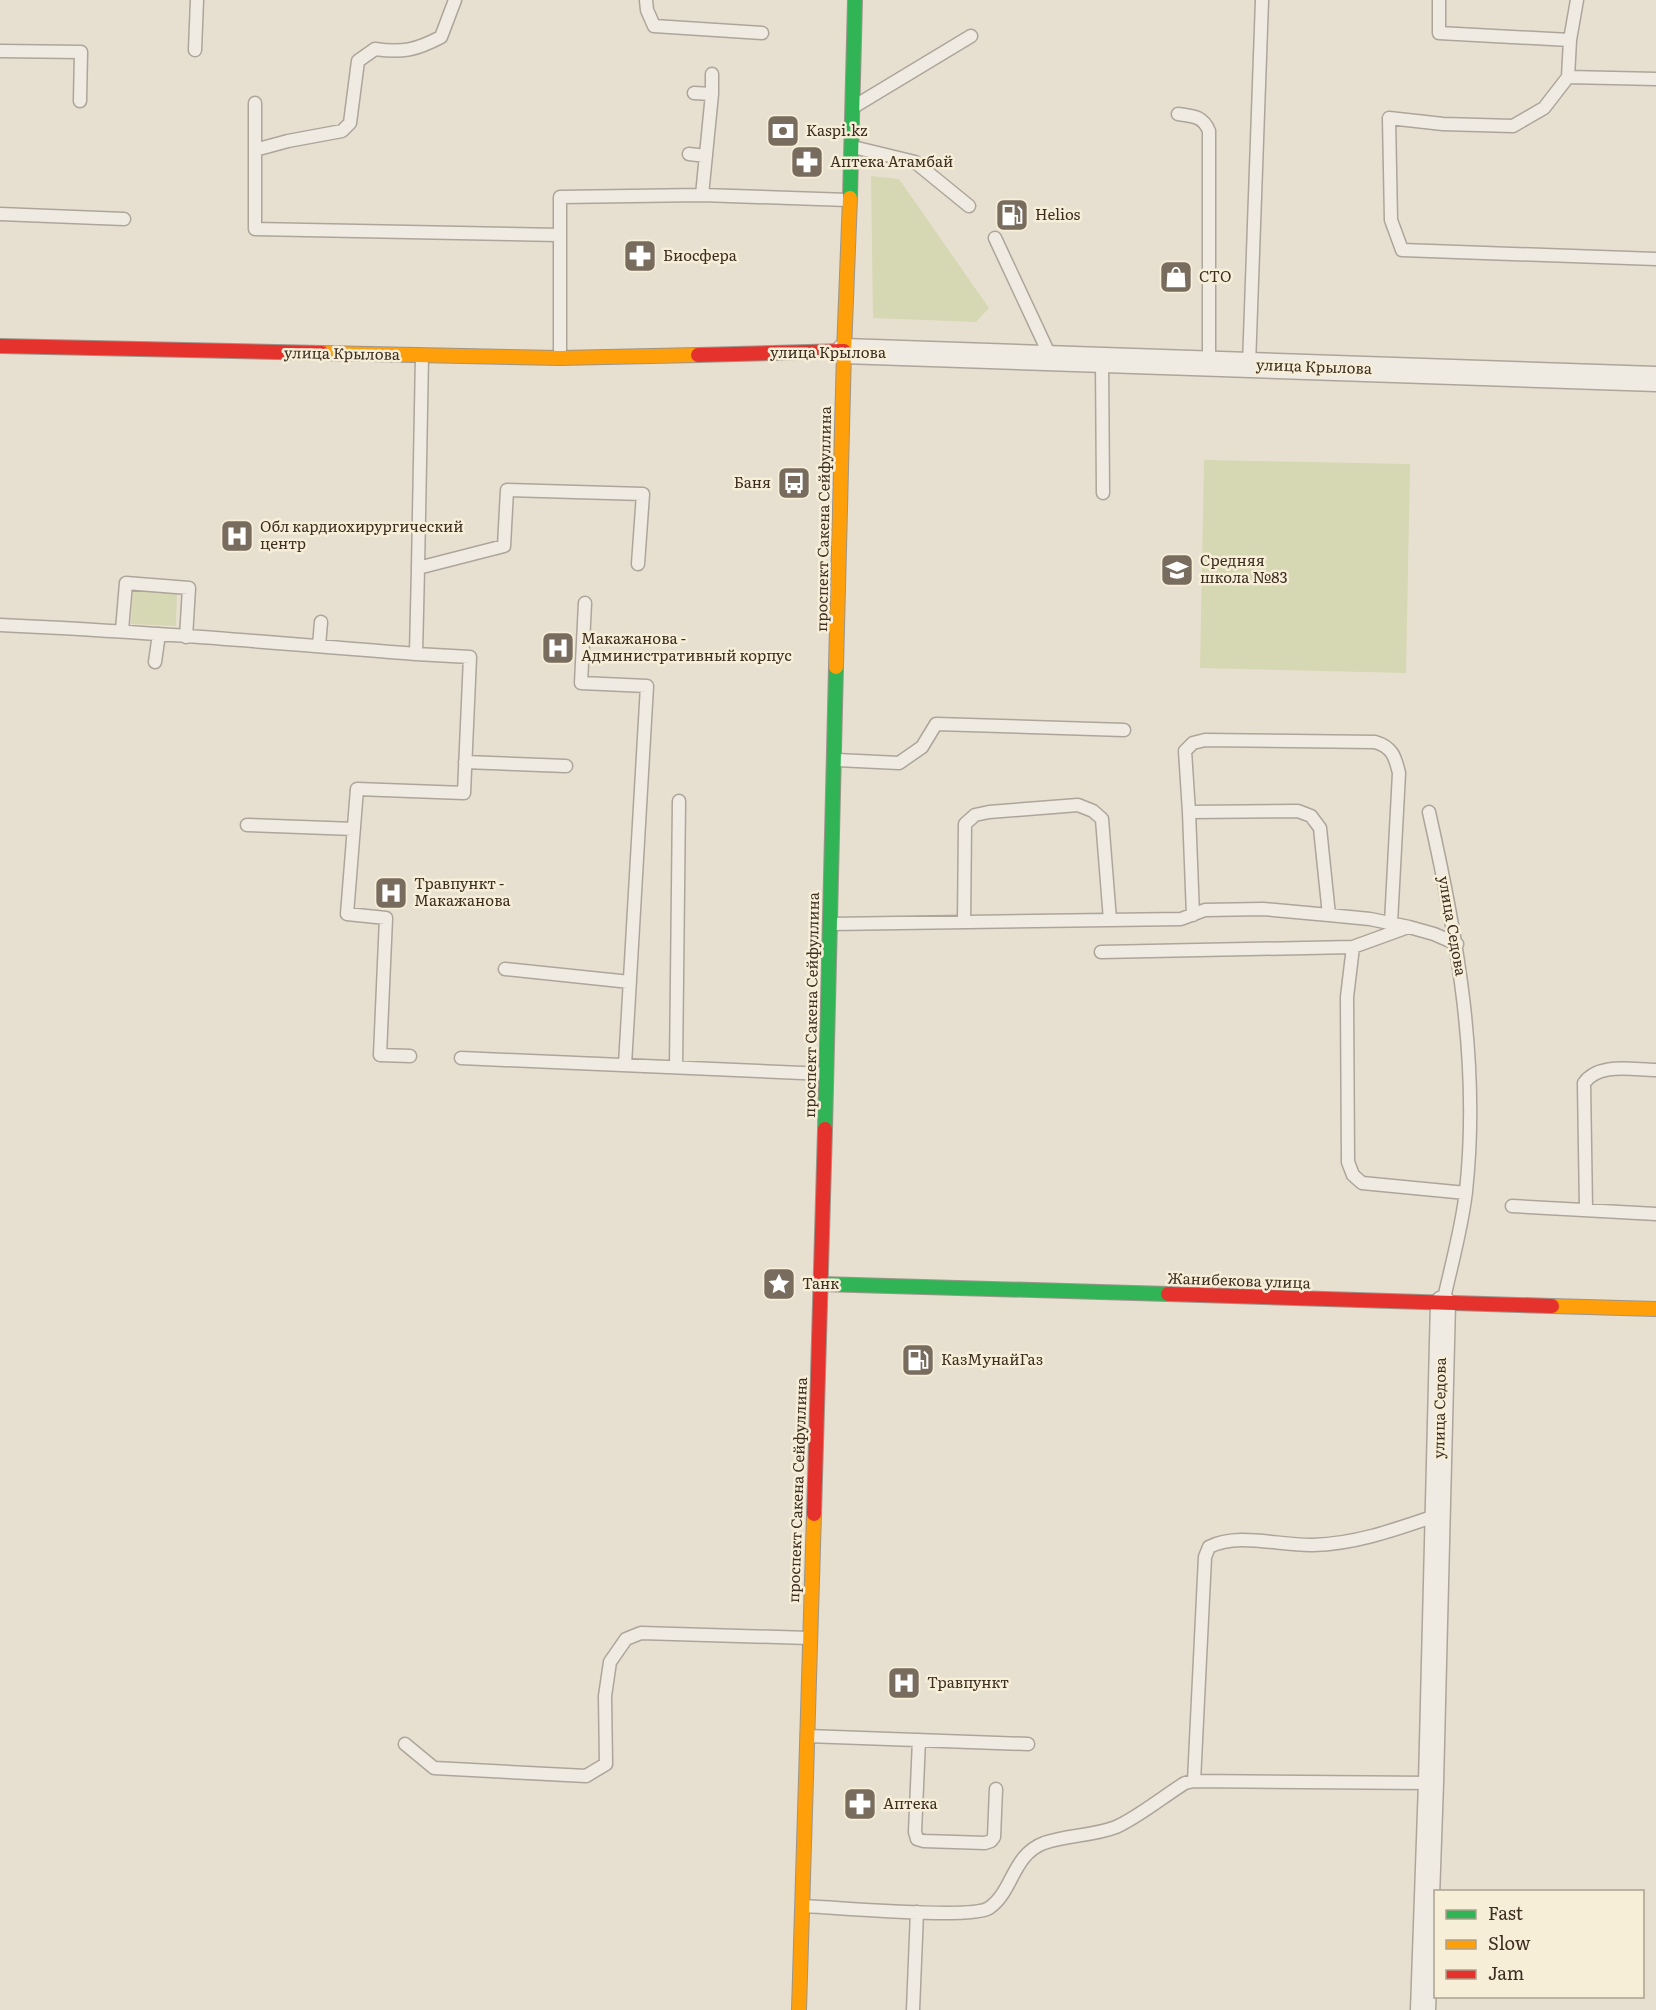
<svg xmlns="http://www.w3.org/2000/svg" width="1656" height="2010" font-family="Literata,serif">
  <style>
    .green { fill: #d6d7b3 }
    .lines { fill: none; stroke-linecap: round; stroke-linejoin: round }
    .lane-casing { stroke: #ada599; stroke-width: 15 }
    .street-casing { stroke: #ada599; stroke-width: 27 }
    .fast-casing { stroke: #9c958a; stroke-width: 16 }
    .slow-casing { stroke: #9c958a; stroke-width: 16 }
    .jam-casing { stroke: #9c958a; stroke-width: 16 }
    .lane { stroke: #efebe3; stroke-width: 12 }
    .street { stroke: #efebe3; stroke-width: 24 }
    .fast { stroke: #30b455; stroke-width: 14 }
    .slow { stroke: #ff9f0a; stroke-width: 14 }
    .jam { stroke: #e5322d; stroke-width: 14 }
    .labels { text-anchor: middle; stroke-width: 5; stroke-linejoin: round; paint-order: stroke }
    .poi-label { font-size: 15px; fill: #3d2e20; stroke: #f7eed8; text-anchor: start }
    .street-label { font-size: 15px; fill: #3d2e20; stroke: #f7eed8 }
  </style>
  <rect width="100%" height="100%" fill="#e7e0d1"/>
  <path class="green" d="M871,176L899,179L989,308L976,322L873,318Z
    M1204,460L1410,464L1406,673L1200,668Z
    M133,590L177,592L176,626L131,624Z"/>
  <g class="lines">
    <g class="lane-casing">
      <path id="lane" d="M646,0L647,10L654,26L762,33
        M1439,0V33L1570,40L1568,77L1656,79
        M1570,40L1577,0
        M195,50L197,0
        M0,51L81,52L80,101
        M1568,77L1544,108L1513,126L1443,124L1389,118L1391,220L1402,250L1656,259
        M694,93L712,94
        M255,103V229L559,235
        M855,106L971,36
        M1178,114C1193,116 1203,116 1209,131V363
        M853,147L915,162L969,206
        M255,150L288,141L342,131L350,123L358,61L375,49C403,53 416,50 441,37L455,0
        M689,154L706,156
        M702,195L712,94V74
        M0,214L124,219
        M995,238L1051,358
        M560,356V197L702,195L848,200
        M1102,360L1103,493
        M1249,365L1262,0
        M418,568L422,356
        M585,603L581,683L647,686L625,1065
        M0,625C139,631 277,643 416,654L418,568L504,546L507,490L643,494L638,564
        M122,630L126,583L189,588L186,637
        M319,646L321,622
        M155,662L159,634
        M837,760L899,763L922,747L936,724L1124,730
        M465,762L566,766
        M1189,812L1298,811L1311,816L1320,828L1329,915
        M1429,812C1457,936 1480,1063 1466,1191C1462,1228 1451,1266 1443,1303
        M247,825L354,829
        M1193,915L1189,812L1185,751L1193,743L1205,740L1375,742C1392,747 1395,756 1399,773L1391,923
        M964,922L965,824L975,815L989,812L1078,805L1093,811L1102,819L1110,920
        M831,924L1181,919L1205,910L1263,909L1329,915L1370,919L1409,927L1434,934L1457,944
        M1353,947L1347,997L1348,1162L1353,1175L1362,1183L1466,1193
        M1101,952L1353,947L1408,927
        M505,969L630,982
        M410,1056L380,1055L386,918L347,914L357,789L464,793L470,657L416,654
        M461,1058L825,1074
        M676,1067L679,801
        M1512,1206L1656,1214
        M1586,1210L1584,1083C1599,1062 1633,1070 1656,1070
        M807,1736L1028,1744
        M919,1740L915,1832L917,1839L924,1841L985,1843L991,1841L994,1837L996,1789
        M405,1744L434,1768L586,1776L606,1764L605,1696L610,1662L626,1639L641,1633L809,1638
        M1194,1781L1205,1557L1209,1547C1238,1532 1280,1546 1313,1545C1356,1544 1397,1529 1438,1515
        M803,1906C833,1907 971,1920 989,1908C1013,1892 1012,1855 1044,1843C1067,1835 1093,1836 1116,1827C1137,1818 1164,1796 1185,1783L1194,1781L1431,1783
        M913,2010L917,1912"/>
    </g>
    <g class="street-casing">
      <path id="street" d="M844,351L1656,379
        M1423,2010L1431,1783L1443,1303"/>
    </g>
    <g class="fast-casing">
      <path id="fast" d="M850,198L855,0
        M825,1129L836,667
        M821,1284L1168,1294"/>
    </g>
    <g class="slow-casing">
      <path id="slow" d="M322,353L560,358L698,355
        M836,667L844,351L850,198
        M1552,1306L1656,1309
        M799,2010L814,1514"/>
    </g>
    <g class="jam-casing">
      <path id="jam" d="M0,346L322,353
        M698,355L844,351
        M1168,1294L1552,1306
        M814,1514L825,1129"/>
    </g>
    <use href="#lane" class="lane"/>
    <use href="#street" class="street"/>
    <use href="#fast" class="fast"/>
    <use href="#slow" class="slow"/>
    <use href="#jam" class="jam"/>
  </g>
  <defs>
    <g id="bank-square" transform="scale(1.725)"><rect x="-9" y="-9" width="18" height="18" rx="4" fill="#786c5e" stroke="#f7eed8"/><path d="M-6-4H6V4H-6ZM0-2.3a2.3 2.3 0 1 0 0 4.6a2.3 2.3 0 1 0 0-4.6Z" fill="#fff"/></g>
    <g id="pharmacy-square" transform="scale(1.725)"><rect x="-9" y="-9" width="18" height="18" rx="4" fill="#786c5e" stroke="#f7eed8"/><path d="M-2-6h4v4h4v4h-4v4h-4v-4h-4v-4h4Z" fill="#fff"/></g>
    <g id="fuel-square" transform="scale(1.725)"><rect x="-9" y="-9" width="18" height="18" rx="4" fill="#786c5e" stroke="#f7eed8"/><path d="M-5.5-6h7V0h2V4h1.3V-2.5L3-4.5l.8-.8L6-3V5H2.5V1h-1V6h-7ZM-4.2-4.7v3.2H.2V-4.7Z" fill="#fff"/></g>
    <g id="shop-square" transform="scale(1.725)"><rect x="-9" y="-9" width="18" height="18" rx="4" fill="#786c5e" stroke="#f7eed8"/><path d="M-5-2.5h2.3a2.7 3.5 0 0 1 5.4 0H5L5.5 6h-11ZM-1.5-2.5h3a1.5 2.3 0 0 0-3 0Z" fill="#fff"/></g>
    <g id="bus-square" transform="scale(1.725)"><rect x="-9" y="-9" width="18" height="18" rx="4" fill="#786c5e" stroke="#f7eed8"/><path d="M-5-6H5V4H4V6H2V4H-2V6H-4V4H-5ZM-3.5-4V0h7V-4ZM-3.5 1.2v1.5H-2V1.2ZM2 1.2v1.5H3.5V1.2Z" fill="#fff"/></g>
    <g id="hospital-square" transform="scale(1.725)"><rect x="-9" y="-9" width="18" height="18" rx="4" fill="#786c5e" stroke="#f7eed8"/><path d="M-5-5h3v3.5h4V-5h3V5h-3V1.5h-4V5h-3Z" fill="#fff"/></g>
    <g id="school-square" transform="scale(1.725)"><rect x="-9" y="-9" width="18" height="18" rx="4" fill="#786c5e" stroke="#f7eed8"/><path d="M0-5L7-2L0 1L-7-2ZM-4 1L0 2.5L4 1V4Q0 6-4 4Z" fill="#fff"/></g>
    <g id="sight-square" transform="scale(1.725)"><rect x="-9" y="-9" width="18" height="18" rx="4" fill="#786c5e" stroke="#f7eed8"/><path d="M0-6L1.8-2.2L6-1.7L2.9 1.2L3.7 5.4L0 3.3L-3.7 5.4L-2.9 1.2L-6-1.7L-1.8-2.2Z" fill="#fff"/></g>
  </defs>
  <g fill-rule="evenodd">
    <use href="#bank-square" x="783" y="131"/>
    <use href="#pharmacy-square" x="807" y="162"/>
    <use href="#fuel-square" x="1012" y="215"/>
    <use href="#pharmacy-square" x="640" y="256"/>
    <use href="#shop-square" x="1176" y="277"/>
    <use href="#bus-square" x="794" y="483"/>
    <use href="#hospital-square" x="237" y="536"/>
    <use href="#school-square" x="1177" y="570"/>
    <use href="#hospital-square" x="558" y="648"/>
    <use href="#hospital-square" x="391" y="893"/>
    <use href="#sight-square" x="779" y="1284"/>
    <use href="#fuel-square" x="918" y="1360"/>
    <use href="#hospital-square" x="904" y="1683"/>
    <use href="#pharmacy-square" x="860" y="1804"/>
  </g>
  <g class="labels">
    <g class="poi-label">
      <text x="806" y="136">Kaspi.kz</text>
      <text x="830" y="167">Аптека Атамбай</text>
      <text x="1035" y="220">Helios</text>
      <text x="663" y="261">Биосфера</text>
      <text x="1199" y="282">СТО</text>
      <text x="771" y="488" text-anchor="end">Баня</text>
      <text x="260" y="532">Обл кардиохирургический<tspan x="260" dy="17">центр</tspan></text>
      <text x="1200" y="566">Средняя<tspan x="1200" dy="17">школа №83</tspan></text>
      <text x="581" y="644">Макажанова -<tspan x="581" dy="17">Административный корпус</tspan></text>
      <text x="414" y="889">Травпункт -<tspan x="414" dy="17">Макажанова</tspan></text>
      <text x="802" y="1289">Танк</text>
      <text x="941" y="1365">КазМунайГаз</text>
      <text x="927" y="1688">Травпункт</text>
      <text x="883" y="1809">Аптека</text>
    </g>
    <g class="street-label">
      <text x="828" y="358">улица Крылова</text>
      <text transform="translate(342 354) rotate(1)" y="5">улица Крылова</text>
      <text transform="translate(1314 367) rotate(2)" y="5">улица Крылова</text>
      <text transform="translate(824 519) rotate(-89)" y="5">проспект Сакена Сейфуллина</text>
      <text transform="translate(1452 926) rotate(80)" y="5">улица Седова</text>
      <text transform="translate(812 1005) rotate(-89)" y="5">проспект Сакена Сейфуллина</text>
      <text transform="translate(1239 1281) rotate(2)" y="5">Жанибекова улица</text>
      <text transform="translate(1440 1408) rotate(-89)" y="5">улица Седова</text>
      <text transform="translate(798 1490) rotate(-88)" y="5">проспект Сакена Сейфуллина</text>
    </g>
  </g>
  <rect x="1434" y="1890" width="210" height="108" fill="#f7eed8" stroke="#ada18e" stroke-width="1.5"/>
  <rect x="1446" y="1910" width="30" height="9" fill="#30b455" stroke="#ada18e" stroke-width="1.5"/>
  <text x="1488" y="1920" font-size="18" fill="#3d2e20">Fast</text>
  <rect x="1446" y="1940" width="30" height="9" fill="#ff9f0a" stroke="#ada18e" stroke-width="1.5"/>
  <text x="1488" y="1950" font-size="18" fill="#3d2e20">Slow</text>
  <rect x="1446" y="1970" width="30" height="9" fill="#e5322d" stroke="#ada18e" stroke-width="1.5"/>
  <text x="1488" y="1980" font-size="18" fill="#3d2e20">Jam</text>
</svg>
